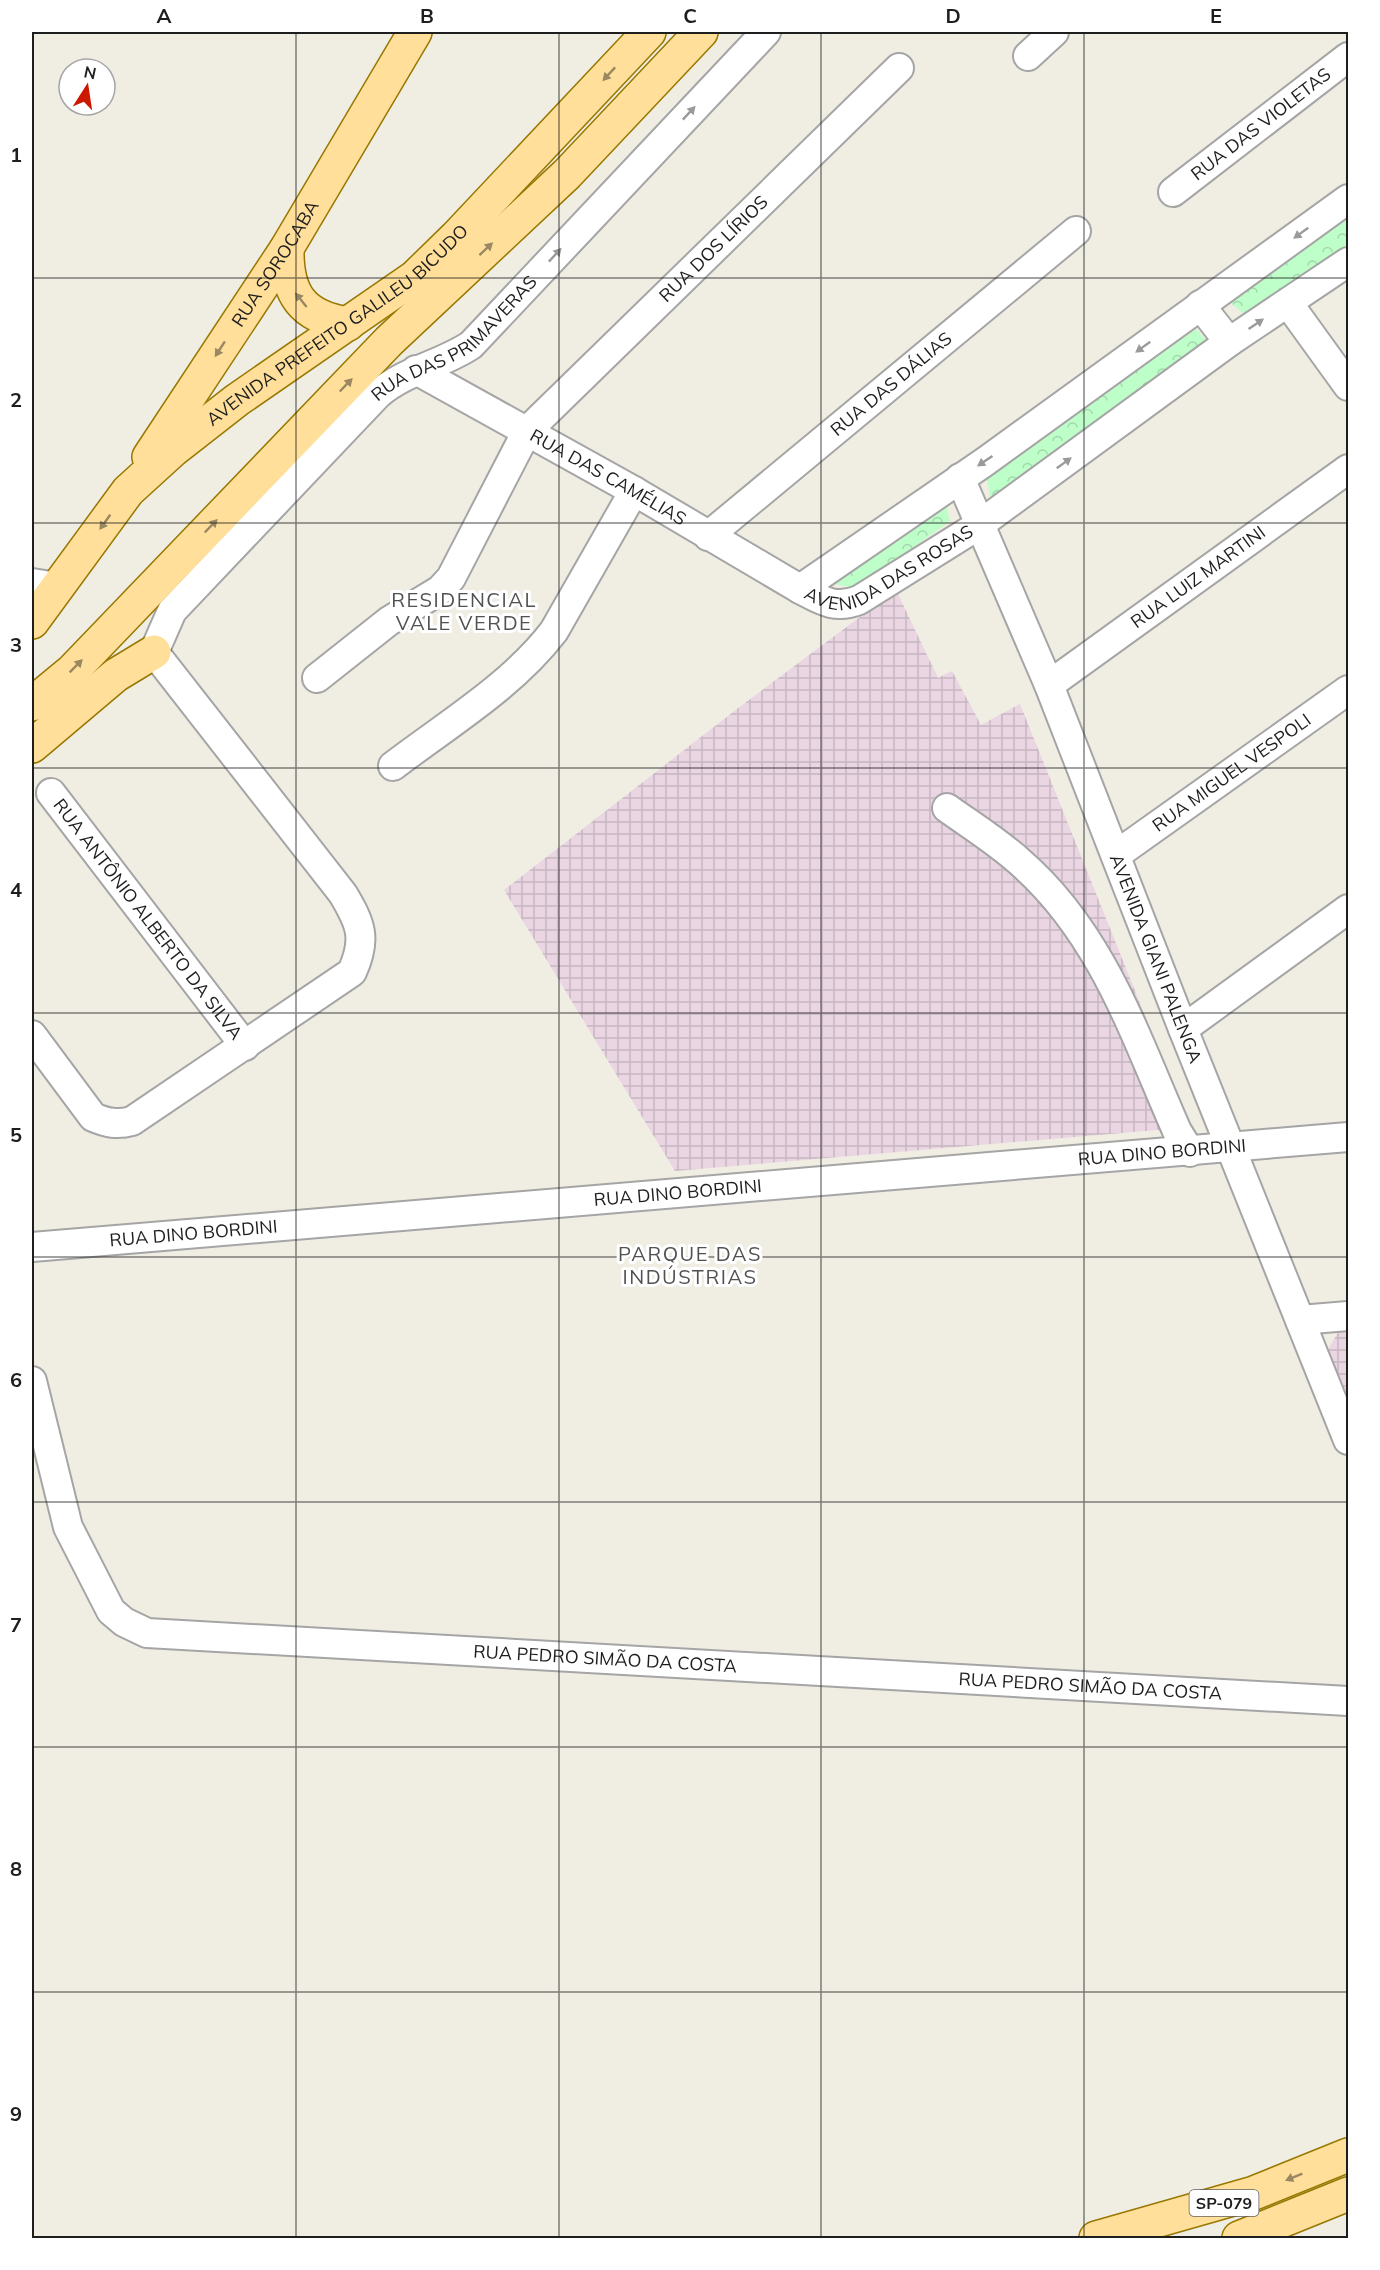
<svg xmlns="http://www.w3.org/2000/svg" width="1380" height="2270" font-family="Mulish,sans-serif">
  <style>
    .industrial { fill: url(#industrial-grid) }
    .park { fill: url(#park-crowns) }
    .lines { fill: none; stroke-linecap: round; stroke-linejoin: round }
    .minor-casing { stroke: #a5a5a5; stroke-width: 32 }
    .major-casing { stroke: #987800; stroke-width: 36 }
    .minor { stroke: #fff; stroke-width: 28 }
    .major { stroke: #ffdf99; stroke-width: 33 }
    .oneway { fill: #9a8862 }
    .oneway2 { fill: #9a9a9a }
    .grid { fill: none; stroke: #1e1e1e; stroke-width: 1.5; stroke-opacity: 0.55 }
    .labels { text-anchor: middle; stroke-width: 6; stroke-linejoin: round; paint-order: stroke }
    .shield { fill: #fff; stroke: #626262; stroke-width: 1.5 }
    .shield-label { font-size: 16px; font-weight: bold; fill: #1e1e1e }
    .street-label { font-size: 18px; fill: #1e1e1e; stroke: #fff }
    .neighbourhood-label { font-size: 20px; letter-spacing: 1.5px; fill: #515151; stroke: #fff }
    .neatline { fill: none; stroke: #1e1e1e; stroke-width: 2 }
    .grid-label { font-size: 20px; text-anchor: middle; font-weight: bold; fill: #1e1e1e }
  </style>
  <defs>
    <pattern id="industrial-grid" width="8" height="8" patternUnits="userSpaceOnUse" patternTransform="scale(1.5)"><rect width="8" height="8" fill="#ead5e3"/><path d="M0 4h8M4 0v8" fill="none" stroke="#c8b6c2"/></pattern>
    <pattern id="park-crowns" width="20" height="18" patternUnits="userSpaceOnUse" patternTransform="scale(1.5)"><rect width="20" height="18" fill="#bdfec9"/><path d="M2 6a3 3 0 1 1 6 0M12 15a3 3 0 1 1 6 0" fill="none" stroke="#a2d9ac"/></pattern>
  </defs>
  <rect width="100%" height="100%" fill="#f0ede3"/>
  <path class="industrial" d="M896,590L938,678L952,671L981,725L1020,704L1180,1103L1169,1129L675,1171L504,890L737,709Z
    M1339,1331H1348V1405L1327,1351Z"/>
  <path class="park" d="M1348,218V247L1246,316L1230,302Z
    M1196,329L1208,342L990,500L987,476Z
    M945,500L950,521L860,586L850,587L829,583Z"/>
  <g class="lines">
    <g class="minor-casing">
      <g id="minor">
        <path d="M1028,56L1054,32"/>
        <path id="s1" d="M1173,192L1348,57"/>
        <path d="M1288,303L1348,386"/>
        <path d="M1200,305L1229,342"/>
        <path id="s2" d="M416,370L634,491L800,589C821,600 835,610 859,600L979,525L1229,342L1348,262"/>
        <path id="s3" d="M960,478L1049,685L1183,1029L1348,1440"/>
        <path id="s4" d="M708,536L1076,231"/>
        <path d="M32,583L57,587"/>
        <path d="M800,589L986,461L1348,199"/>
        <path id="s5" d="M317,678L389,621L440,590L451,578L527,431L899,68"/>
        <path id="s6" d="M1049,685L1348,469"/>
        <path d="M393,766C448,724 512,686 554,631L634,491"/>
        <path id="s7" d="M51,793L245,1046"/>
        <path d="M947,808C972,826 998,842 1020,862C1102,933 1135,1036 1177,1131L1190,1152"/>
        <path id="s8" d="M1116,855L1348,690"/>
        <path d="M1183,1029L1348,909"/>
        <path id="s9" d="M32,1035L93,1117C107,1123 117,1125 132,1121L352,972C367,939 361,924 343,894L154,652L172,611L378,394C406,370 441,365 471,345L766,32"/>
        <path id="s10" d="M32,1247L1348,1137"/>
        <path d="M1300,1320L1348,1316"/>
        <path id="s11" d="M32,1381L68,1527L111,1611L124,1622L147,1633L1348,1701"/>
      </g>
    </g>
    <g class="major-casing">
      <g id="major">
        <path d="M287,248C286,294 302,317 348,324"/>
        <path id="s12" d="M149,457L287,248L415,32"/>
        <path id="s13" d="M32,622L128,491L173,450L237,400L415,277L456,237L649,32"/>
        <path d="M32,704L72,671L389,341L567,174L701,32"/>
        <path d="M32,746L116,675L154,652"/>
        <path d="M1096,2238L1254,2193L1348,2155"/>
        <path d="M1239,2238L1348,2194"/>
      </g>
    </g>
    <use href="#minor" class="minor"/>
    <use href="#major" class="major"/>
  </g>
  <defs><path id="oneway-solid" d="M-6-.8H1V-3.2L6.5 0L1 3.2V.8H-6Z" transform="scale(1.5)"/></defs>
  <g class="oneway">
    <use href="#oneway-solid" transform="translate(609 74) rotate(133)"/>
    <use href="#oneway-solid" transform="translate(486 249) rotate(-43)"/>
    <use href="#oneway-solid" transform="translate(301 300) rotate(-129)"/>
    <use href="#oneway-solid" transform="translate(220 349) rotate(123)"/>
    <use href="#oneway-solid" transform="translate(346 385) rotate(-46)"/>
    <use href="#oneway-solid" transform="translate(105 522) rotate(126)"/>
    <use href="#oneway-solid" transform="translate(211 526) rotate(-46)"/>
    <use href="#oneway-solid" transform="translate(76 666) rotate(-45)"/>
    <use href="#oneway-solid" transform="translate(1294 2177) rotate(158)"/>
  </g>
  <g class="oneway2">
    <use href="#oneway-solid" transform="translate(689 113) rotate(-47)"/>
    <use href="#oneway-solid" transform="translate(1301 233) rotate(144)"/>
    <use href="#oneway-solid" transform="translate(555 255) rotate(-47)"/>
    <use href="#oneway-solid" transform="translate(1256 324) rotate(-34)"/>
    <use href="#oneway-solid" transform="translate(1143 347) rotate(144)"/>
    <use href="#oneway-solid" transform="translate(985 461) rotate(146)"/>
    <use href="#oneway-solid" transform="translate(1064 463) rotate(-36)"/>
  </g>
  <path class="grid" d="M296,32V2238M559,32V2238M821,32V2238M1084,32V2238M32,278H1348M32,523H1348M32,768H1348M32,1013H1348M32,1257H1348M32,1502H1348M32,1747H1348M32,1992H1348"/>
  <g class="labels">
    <rect class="shield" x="1189.5" y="2190" width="69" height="26" rx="4.5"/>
    <g class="shield-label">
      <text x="1224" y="2209">SP-079</text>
    </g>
    <g class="street-label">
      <text dy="6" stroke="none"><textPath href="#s1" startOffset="111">RUA DAS VIOLETAS</textPath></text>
      <text dy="6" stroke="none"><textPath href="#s5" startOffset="594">RUA DOS LÍRIOS</textPath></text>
      <text dy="6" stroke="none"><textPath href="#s12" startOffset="231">RUA SOROCABA</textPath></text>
      <text dy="6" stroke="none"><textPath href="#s13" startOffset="430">AVENIDA PREFEITO GALILEU BICUDO</textPath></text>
      <text dy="6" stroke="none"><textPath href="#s9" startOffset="1238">RUA DAS PRIMAVERAS</textPath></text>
      <text dy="6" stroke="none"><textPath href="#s4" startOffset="238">RUA DAS DÁLIAS</textPath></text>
      <text dy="6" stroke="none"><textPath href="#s2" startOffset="220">RUA DAS CAMÉLIAS</textPath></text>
      <text dy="6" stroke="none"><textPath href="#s2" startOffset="543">AVENIDA DAS ROSAS</textPath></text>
      <text dy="6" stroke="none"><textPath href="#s6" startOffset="184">RUA LUIZ MARTINI</textPath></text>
      <text dy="6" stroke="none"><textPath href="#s8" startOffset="142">RUA MIGUEL VESPOLI</textPath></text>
      <text dy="6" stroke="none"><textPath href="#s7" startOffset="159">RUA ANTÔNIO ALBERTO DA SILVA</textPath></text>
      <text dy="6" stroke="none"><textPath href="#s3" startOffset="519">AVENIDA GIANI PALENGA</textPath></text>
      <text dy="6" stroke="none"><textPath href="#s10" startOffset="1134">RUA DINO BORDINI</textPath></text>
      <text dy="6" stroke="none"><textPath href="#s10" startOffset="648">RUA DINO BORDINI</textPath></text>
      <text dy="6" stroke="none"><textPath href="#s10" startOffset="162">RUA DINO BORDINI</textPath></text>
      <text dy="6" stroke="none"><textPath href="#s11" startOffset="746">RUA PEDRO SIMÃO DA COSTA</textPath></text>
      <text dy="6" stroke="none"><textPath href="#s11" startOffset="1232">RUA PEDRO SIMÃO DA COSTA</textPath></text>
    </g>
    <g class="neighbourhood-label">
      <text x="464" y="607">RESIDENCIAL<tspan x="464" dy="23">VALE VERDE</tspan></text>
      <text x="690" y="1261">PARQUE DAS<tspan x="690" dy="23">INDÚSTRIAS</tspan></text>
    </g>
  </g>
  <rect width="1380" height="2270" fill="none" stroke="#ffffff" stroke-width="66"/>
  <g transform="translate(87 87) rotate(12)"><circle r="28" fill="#ffffff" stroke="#a5a5a5" stroke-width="1.5"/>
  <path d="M0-4.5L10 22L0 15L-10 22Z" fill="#cc1800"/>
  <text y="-9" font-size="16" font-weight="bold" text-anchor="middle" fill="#1e1e1e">N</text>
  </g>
  <rect x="33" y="33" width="1314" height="2204" class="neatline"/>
  <g class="grid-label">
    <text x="164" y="23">A</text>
    <text x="427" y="23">B</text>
    <text x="690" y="23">C</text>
    <text x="953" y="23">D</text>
    <text x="1216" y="23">E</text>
    <text x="16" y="162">1</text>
    <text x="16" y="407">2</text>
    <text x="16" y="652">3</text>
    <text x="16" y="897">4</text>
    <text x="16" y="1142">5</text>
    <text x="16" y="1387">6</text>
    <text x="16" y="1632">7</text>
    <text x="16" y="1876">8</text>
    <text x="16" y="2121">9</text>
  </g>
</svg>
